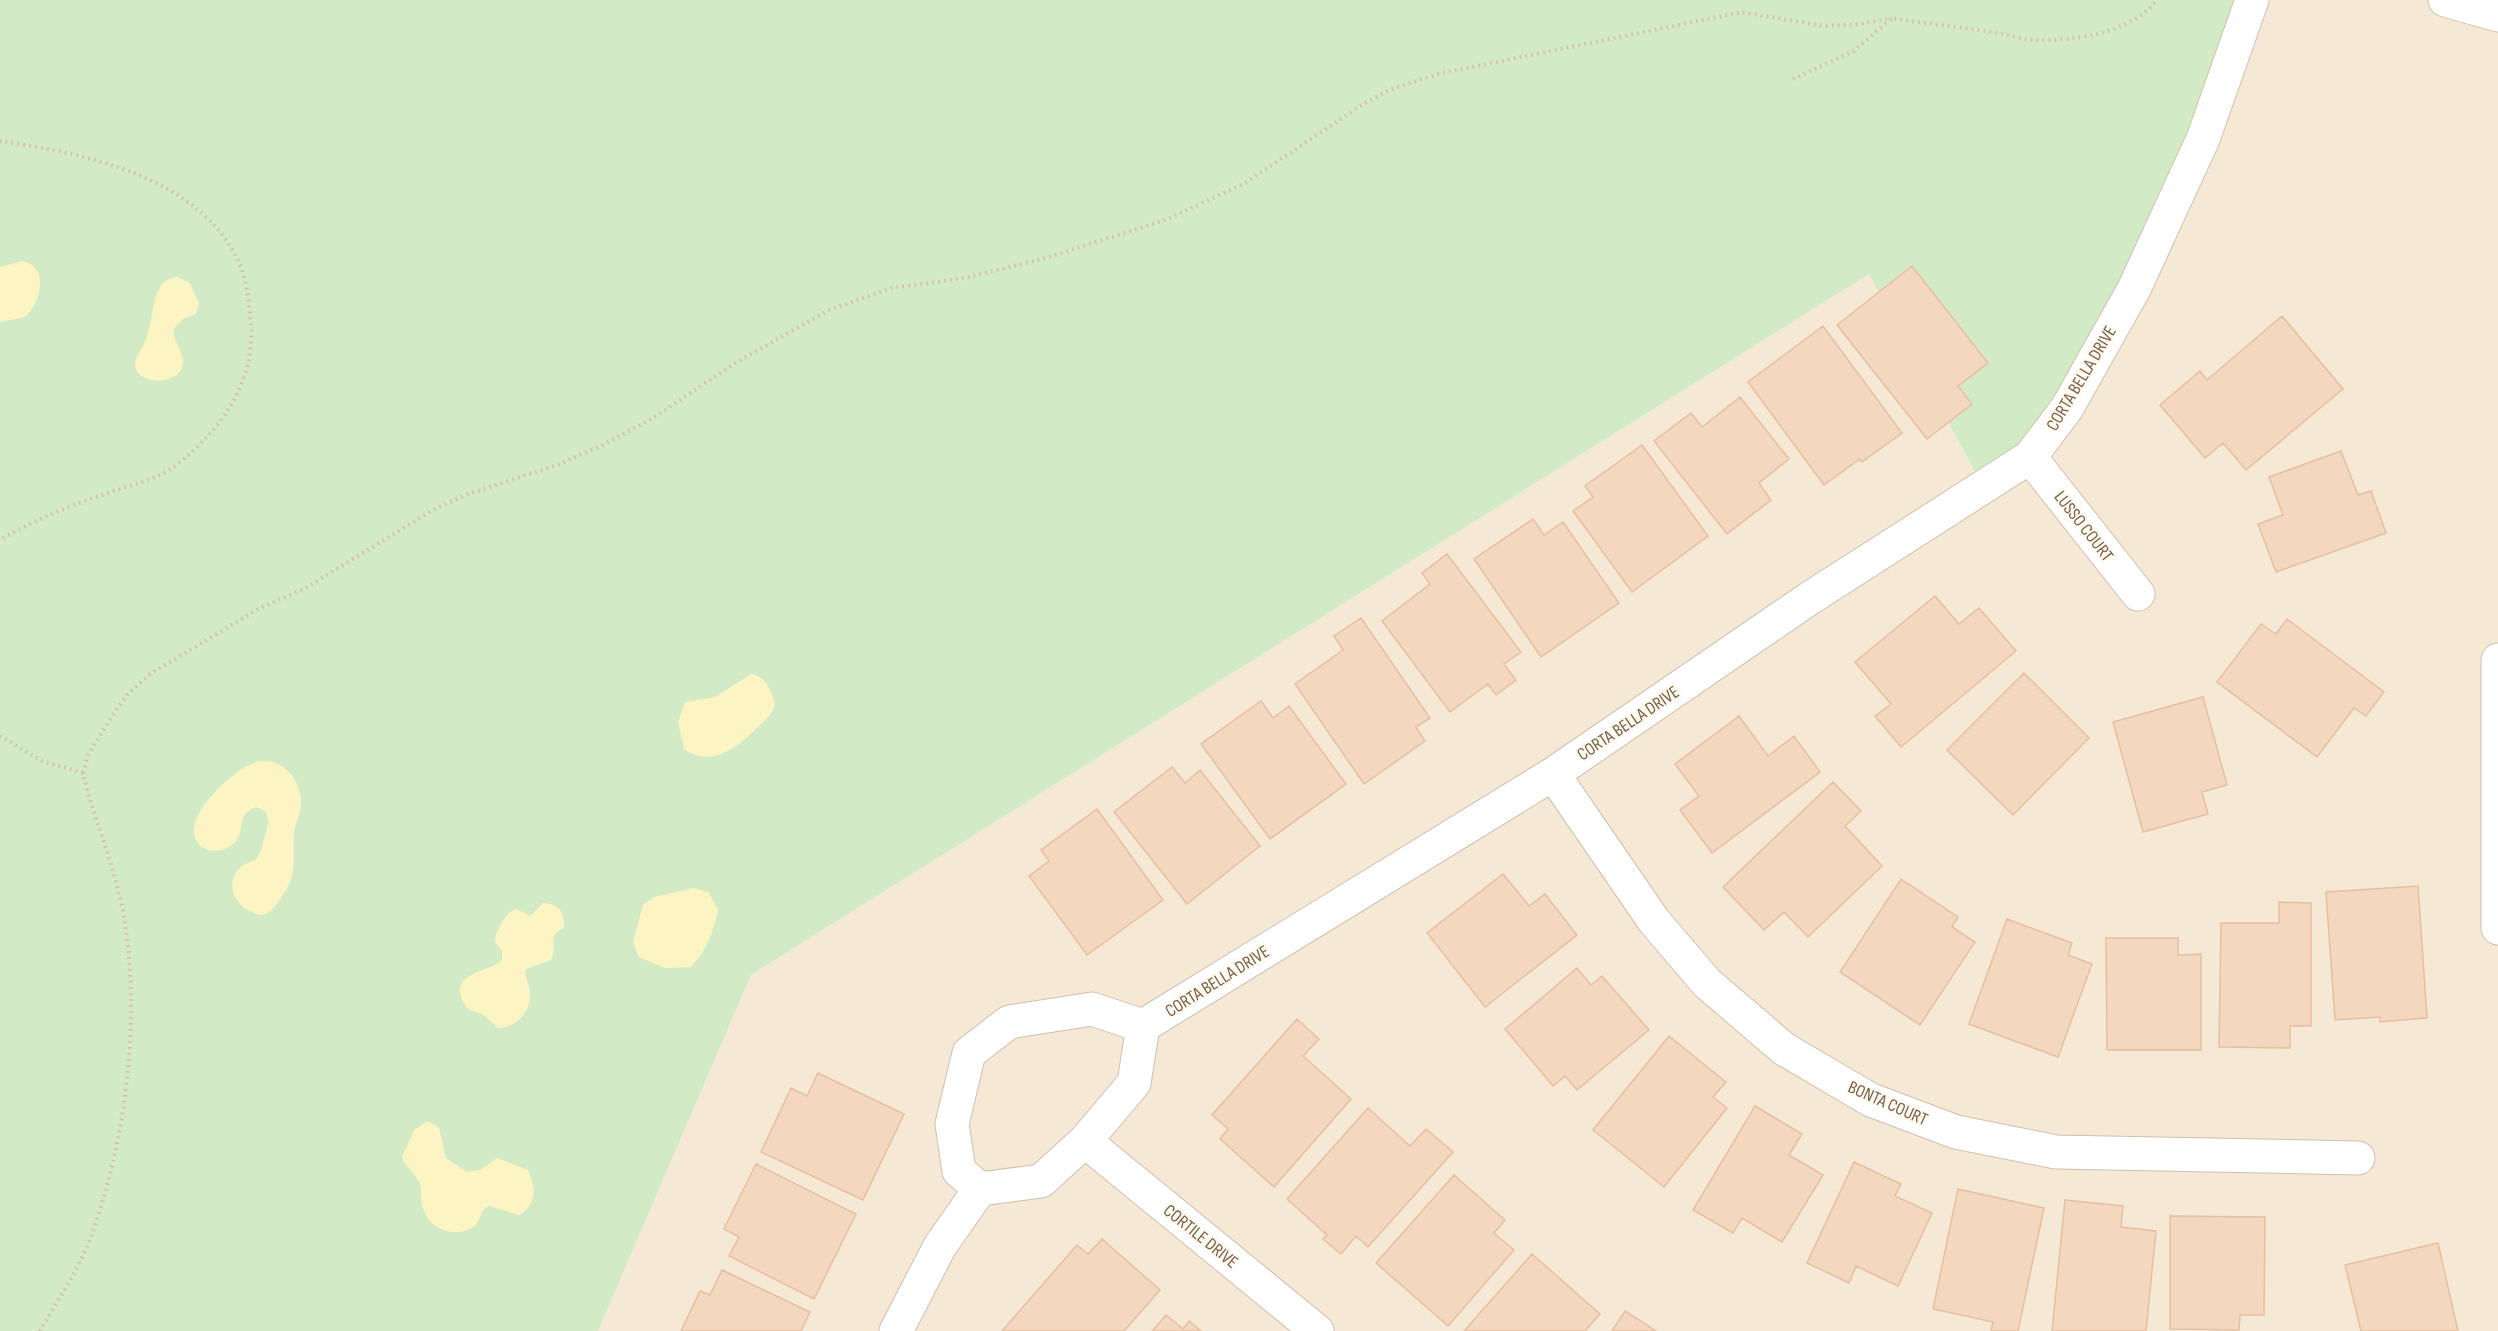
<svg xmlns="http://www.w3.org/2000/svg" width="2498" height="1331" font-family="'Sofia Sans Condensed',sans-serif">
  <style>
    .residential { fill: #f5e9d6 }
    .green { fill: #d2ebc6 }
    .sand { fill: #fcf4c3 }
    .building { fill: #f3d7bf; stroke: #e6bf9f; stroke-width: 1.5 }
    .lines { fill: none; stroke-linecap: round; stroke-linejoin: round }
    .minor-casing { stroke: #cfbfad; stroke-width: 35 }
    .path { stroke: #d8bba2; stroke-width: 4; stroke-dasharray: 1.5 4.5; stroke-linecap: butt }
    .minor { stroke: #fff; stroke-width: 33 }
    .labels { text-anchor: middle; stroke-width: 5; stroke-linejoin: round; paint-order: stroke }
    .street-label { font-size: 18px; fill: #785e4b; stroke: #fffaef }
  </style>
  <rect width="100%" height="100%" fill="#fdf6e8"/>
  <path class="residential" d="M2252,0H2445L2498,15V1331H598L751,975L1869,274L1983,488Z"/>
  <path class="green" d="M0,0H2252L2067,408L1984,489L1869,274L751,975L598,1331H0Z"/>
  <path class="sand" d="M22,261C51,266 40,304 25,317L0,322V267Z
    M177,277L190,283L199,304L196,314L183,319L174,328C171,342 187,353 182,367C178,384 141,385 136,369C132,358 143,349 146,339C153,322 151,301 161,286C165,280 170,278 177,277Z
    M751,674C765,675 772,692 775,704C773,714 765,720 758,727C739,746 712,769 684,749L678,722L685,702L715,697Z
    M261,761C285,759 303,783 301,806C300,816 295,824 294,833C292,864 299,875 278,902C273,908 270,914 261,915C238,911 221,885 241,867C245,863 253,862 257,858C263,851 264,833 269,823L266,811L256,807C237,814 245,826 237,840C224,857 193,855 194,828C196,805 238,764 261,761Z
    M694,888L709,893L718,910C714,930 706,952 691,967L665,968L639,957L633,942L643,905L654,897Z
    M543,903C558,903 565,913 564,927L553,936L554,951L551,960L526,969C524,978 530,984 530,993C531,1012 516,1028 498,1028L485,1016L467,1008C442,972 490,973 502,960V951L495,942C495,931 506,912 516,909L530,916Z
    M427,1121L439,1127L446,1158L467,1172L480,1170L497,1158L528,1170C536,1187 537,1205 519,1215L489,1206C479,1210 482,1221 473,1227C454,1239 429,1229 423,1208C420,1201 422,1192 420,1185C417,1174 405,1168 402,1157L414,1130Z"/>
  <path class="building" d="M1912,266L1988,363L1958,386L1972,404L1927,439L1837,325Z
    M2282,316L2343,389L2246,470L2223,443L2205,458L2160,405L2200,371L2207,380Z
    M1823,326L1902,433L1862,462L1860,459L1824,485L1748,382Z
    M1740,397L1789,459L1759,483L1771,500L1727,534L1654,441L1691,413L1702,427Z
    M1642,445L1708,536L1632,592L1573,511L1593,497L1585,486Z
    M2341,451L2358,495L2371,491L2386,533L2276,572L2258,524L2283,515L2269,477Z
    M1533,519L1544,535L1563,522L1619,603L1541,657L1474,559Z
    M1447,554L1521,652L1504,664L1516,680L1496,695L1488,684L1450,712L1382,621L1430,584L1422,573Z
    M1935,596L1959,624L1979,608L2016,651L1901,747L1875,716L1891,704L1855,662Z
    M1361,618L1430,718L1416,727L1425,741L1364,784L1295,684L1343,650L1334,636Z
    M2287,619L2384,692L2366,716L2354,708L2317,757L2217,682L2261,624L2276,634Z
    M2024,673L2089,738L2013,815L1947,750Z
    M2203,697L2227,785L2202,792L2208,814L2143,832L2113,722Z
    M1261,701L1273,718L1289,706L1346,784L1270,839L1201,744Z
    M1739,716L1768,756L1794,736L1820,772L1712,853L1680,810L1699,796L1675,764Z
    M1172,767L1185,783L1200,770L1260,846L1187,904L1114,812Z
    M1833,782L1861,811L1845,826L1882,866L1808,937L1784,912L1764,930L1723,887Z
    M1097,809L1163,900L1087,955L1029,876L1049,861L1041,850Z
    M1503,874L1529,906L1545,894L1577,935L1485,1007L1427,933Z
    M1901,879L1958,917L1952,927L1975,942L1920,1025L1840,972Z
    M2418,886L2427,1018L2380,1022V1017L2335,1020L2326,892Z
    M2279,902L2311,903V1026H2290V1048L2219,1047L2221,923H2279Z
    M2007,919L2072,943L2068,955L2092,964L2058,1057L1969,1024Z
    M2106,938H2178V955L2201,954V1050H2107Z
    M1577,968L1591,985L1602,976L1649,1030L1577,1090L1565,1076L1553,1086L1505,1029Z
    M1297,1019L1319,1039L1303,1056L1351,1099L1274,1187L1220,1139L1228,1129L1212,1115Z
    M1669,1036L1726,1082L1713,1097L1727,1108L1664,1187L1593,1130Z
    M818,1073L904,1114L863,1200L761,1152L791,1088L807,1096Z
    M1755,1106L1802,1134L1789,1155L1823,1175L1782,1242L1742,1218L1733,1233L1693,1210Z
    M1368,1108L1410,1146L1426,1129L1453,1152L1368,1247L1356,1236L1341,1254L1323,1239L1327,1235L1287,1199Z
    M1854,1162L1901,1184L1895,1196L1932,1213L1898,1286L1856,1266L1849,1283L1807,1263Z
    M756,1164L856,1214L814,1299L729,1256L739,1237L724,1229Z
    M1454,1175L1505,1220L1494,1233L1514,1250L1448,1326L1376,1263Z
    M1958,1189L2044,1208L2018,1331H1991L1993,1322L1933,1309Z
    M2065,1200L2123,1206L2121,1227L2156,1231L2146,1331H2052Z
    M2170,1216L2265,1217L2264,1315H2240L2239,1330L2170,1329Z
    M1102,1239L1160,1290L1124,1331H1002L1077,1245L1088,1254Z
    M2438,1243L2458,1331H2361L2345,1265Z
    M1532,1254L1600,1314L1585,1331H1464Z
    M722,1270L810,1312L801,1331H681L700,1291L710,1295Z
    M1625,1311L1656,1331H1612Z
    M1166,1315L1183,1329L1189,1321L1201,1331H1152Z"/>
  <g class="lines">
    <g class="minor-casing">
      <path id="minor" d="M2445,0L2498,15
        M2030,457L2138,594
        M2498,660V928
        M1553,774L1654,921L1707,983L1784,1049L1871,1100L1956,1132L2056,1152L2358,1158
        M1085,1141L1317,1331
        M980,1189L959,1171L952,1124L969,1053L1009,1022L1092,1009L1143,1026
        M896,1331L940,1246L980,1189L1041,1181L1085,1141L1134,1083L1143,1026L1553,774L1810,598L2030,457L2067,408L2134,289L2203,139L2252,0"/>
    </g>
    <path class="path" d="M1793,79L1854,51L1892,18C1927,24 1962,27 1997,33C2009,35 2022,39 2034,40C2073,41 2131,34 2157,0
      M0,141C86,154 206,177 242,270C248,287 249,305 251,323C255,382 223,427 179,463C159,480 132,484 108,493C71,505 34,520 0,540
      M0,736L42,761L83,773C94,821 116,868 124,917C141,1019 126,1143 90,1239C78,1272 57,1301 40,1331
      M83,773L88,755L114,713L128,694L150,674L260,608L304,589L433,510L465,495L560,464L605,444L653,418L737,362L829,310L892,288L965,278L1046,258L1168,219L1245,183L1365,103L1391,89L1438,74L1742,12L1824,26L1860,24L1892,18"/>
    <use href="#minor" class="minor"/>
  </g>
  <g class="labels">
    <g class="street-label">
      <text transform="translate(2081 378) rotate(-59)" y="6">CORTA BELLA DRIVE</text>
      <text transform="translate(2084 526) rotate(52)" y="6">LUSSO COURT</text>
      <text transform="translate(1628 723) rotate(-34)" y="6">CORTA BELLA DRIVE</text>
      <text transform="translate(1217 981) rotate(-32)" y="6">CORTA BELLA DRIVE</text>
      <text transform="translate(1888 1103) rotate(24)" y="6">BONTA COURT</text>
      <text transform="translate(1201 1236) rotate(39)" y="6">CORTILE DRIVE</text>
    </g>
  </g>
</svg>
